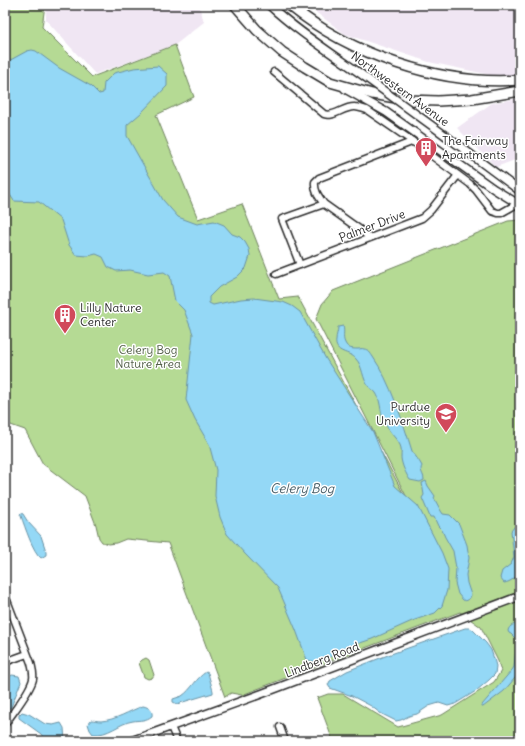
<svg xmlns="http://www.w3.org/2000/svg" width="525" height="746" font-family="Delius,sans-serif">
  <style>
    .built { fill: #f0e6f3 }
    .green { fill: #b5da94; stroke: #708260 }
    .water { fill: #94d8f6; stroke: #6a93a5 }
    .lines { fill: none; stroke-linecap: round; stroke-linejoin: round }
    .minor-casing { stroke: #2b2b2b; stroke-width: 9 }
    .major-casing { stroke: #2b2b2b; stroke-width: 10 }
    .highway-casing { stroke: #2b2b2b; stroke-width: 12 }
    .minor { stroke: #fff; stroke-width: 6 }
    .major { stroke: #fff; stroke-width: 7 }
    .highway { stroke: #fff; stroke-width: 9 }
    .major-bridge-casing { stroke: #2b2b2b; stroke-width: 10; stroke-linecap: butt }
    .major-bridge { stroke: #fff; stroke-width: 7 }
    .labels { text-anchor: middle; stroke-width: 3; stroke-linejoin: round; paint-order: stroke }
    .street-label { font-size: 12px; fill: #2b2b2b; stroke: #fff }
    .poi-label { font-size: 12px; fill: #2b2b2b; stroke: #fff; text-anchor: start }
    .park-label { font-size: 12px; fill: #54604a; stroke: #fff }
    .water-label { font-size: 13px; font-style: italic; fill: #4a5f68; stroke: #fff }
  </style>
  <rect width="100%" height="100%" fill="#fff"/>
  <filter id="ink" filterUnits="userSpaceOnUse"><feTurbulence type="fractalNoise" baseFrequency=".025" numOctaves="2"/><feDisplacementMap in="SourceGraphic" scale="8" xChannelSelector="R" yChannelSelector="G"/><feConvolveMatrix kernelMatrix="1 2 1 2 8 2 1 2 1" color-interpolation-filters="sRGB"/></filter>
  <g filter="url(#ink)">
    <path class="built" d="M46,5H199L204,22L175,45L95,74L46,20Z
      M306,5H520V75L495,76L429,62L345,34Z
      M520,98V158L496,167L457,128L492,103Z"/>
    <path class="green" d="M5,5H45L42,27L92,77L175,45L194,97L156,115L198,219L242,204L279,299L298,297L431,545L316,319L322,304L333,291L508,221L520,220V741H333L317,698L328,694H343L398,727L442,715L494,682L501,671L498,661L481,627L460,612L283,679L242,695L231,693L225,697L168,543L126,539L116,543L108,544L102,542L99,538L96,525L85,496L43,464L25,430L5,423Z
      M146,658L149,660L154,675L152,678L148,679L144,677L139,663L142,660Z"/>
    <path class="water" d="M32,50L36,51L59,68L91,86L99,94L103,93L104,83L114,73L134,68L158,66L167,74V86L141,113L127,125V136L163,200L178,217L197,224L214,221L224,225L232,234L240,237L245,242L249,249L250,256L246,268L237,277L219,287L209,297V303L213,305L241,299L254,298L283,302L292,306L300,312L326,359L373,432L395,486L418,506L442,553L448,569L447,590L442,606L435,613L412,621L372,639L339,650L333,656L316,662L307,660L296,630L278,588L245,554L227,534L220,517L215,496L216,470L209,444L195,420L186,400L193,334L184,310L175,301L170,276L164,272L148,274L130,270L116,271L108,267L103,257L96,254L88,256L76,255L69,245L61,220L39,202L14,201L5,187V63L27,51Z
      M343,326C345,332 342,337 345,343C348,349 352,349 358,349C360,349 362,348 364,349C368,349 371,354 373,357C390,381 403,422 412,451C415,456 419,460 422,466C419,471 424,474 424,480L420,482L410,480C406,474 402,466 401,458C401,453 402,449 400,445C398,441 394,437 391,433C388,429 385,424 383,420C381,413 380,398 376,393C374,390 371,389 369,387C362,379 363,366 356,359C350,351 334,354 336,340C336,335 338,332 338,327Z
      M426,481L428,486L435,496L434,498L441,511L443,514L450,515L459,524L467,545L469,558L466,575L467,583L471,595C470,599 467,602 463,600L458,594L455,583L456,568L453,551L445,537L442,530L438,526L434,517H430L422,498L424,495L422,483Z
      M21,513L23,514L28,522L41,536L46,551V555L41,558C33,552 25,527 21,516L20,514Z
      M520,524V572C516,577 511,582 504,583L500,578L502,571L511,564L514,557L511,531L515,526Z
      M520,623V672L504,691L483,707H482V705L512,670L514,667L517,640L511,634L509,633L508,631C509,625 515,624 520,623Z
      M465,628H470L473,630L486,643L491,650L494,659L496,666L495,674L489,680L476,691L455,704L448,706L439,703L429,706L417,714L409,716L401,720L396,721L380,713L371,706L352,696L330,688L328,685L330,681L347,671L388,655Z
      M206,672L208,673L213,691V693L183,702L177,704L173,702V699C176,698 179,697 182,696C192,689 196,678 206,672Z
      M12,675L19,676L21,682L11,707L8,709L5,707C5,698 1,680 12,675Z
      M143,706C149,707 153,711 152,716C146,721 140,720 133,721C119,723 108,736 93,734L90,730L88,724L91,720C94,720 97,721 101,721C116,720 129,711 143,706Z
      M22,712L29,714L45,724L53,725L61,723L64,728L65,741H43V737L41,734L19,718V715Z"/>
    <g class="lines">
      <g class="minor-casing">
        <path id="minor" d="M274,72L324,114C334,118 344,106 355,107C359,107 363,109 367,110L412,141L470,184L476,190L492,211L498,213H501L517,204L520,200
          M324,204C319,197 314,191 315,182L319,178L409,143L412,141
          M300,265L282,219L324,204L359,229L370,238
          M276,274L422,218L431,210L458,175
          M5,595L31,663C32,668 34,673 33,679C30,692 13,712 5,724
          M5,662L27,654
          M171,727L177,741
          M280,727L285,741"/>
      </g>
      <g class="major-casing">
        <path id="major" d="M269,5C298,32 333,54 365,77
          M345,89L386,112L494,189L520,205
          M446,136L520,191
          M131,741L261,694L520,596"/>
      </g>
      <g class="highway-casing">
        <path id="highway" d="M235,5L257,30L282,52L305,67L330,82L372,94L408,100L438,101L472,99L520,91
          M289,5C351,55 440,86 520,80"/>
      </g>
      <use href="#minor" class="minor"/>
      <use href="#major" class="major"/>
      <use href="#highway" class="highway"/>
      <g class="major-bridge-casing">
        <path id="major-bridge" d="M365,77L446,136"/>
      </g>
      <use href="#major-bridge" class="major-bridge"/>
    </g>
  </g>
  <defs>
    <g id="building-pin" transform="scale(1.15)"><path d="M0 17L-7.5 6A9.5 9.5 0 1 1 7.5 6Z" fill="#d1495b" stroke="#fff"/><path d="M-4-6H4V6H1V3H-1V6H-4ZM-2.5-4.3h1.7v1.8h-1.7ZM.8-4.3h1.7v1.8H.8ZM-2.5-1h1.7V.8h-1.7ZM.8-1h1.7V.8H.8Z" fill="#fff"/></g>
    <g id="university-pin" transform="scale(1.15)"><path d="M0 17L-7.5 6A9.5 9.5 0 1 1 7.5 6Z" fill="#d1495b" stroke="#fff"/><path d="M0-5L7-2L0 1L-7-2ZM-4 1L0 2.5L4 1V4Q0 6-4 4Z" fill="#fff"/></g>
  </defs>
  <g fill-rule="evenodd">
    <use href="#building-pin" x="426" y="148"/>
    <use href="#building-pin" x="65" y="315"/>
    <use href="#university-pin" x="446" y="414"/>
  </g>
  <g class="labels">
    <g class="street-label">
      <text transform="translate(400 89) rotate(36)" y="4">Northwestern Avenue</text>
      <text transform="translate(372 226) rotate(-21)" y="4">Palmer Drive</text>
      <text transform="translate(322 660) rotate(-21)" y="4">Lindberg Road</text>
    </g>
    <g class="poi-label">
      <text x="442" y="145">The Fairway<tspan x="442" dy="14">Apartments</tspan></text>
      <text x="80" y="312">Lilly Nature<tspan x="80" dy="14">Center</tspan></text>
      <text x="430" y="411" text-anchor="end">Purdue<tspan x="430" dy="14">University</tspan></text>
    </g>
    <g class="park-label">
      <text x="148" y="354">Celery Bog<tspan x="148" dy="14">Nature Area</tspan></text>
    </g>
    <g class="water-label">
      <text x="302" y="493">Celery Bog</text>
    </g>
  </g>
  <rect width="525" height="746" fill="none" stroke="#fff" stroke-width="20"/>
  <rect x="10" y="10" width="505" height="726" fill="none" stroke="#2b2b2b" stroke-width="1.5" filter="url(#ink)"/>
</svg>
